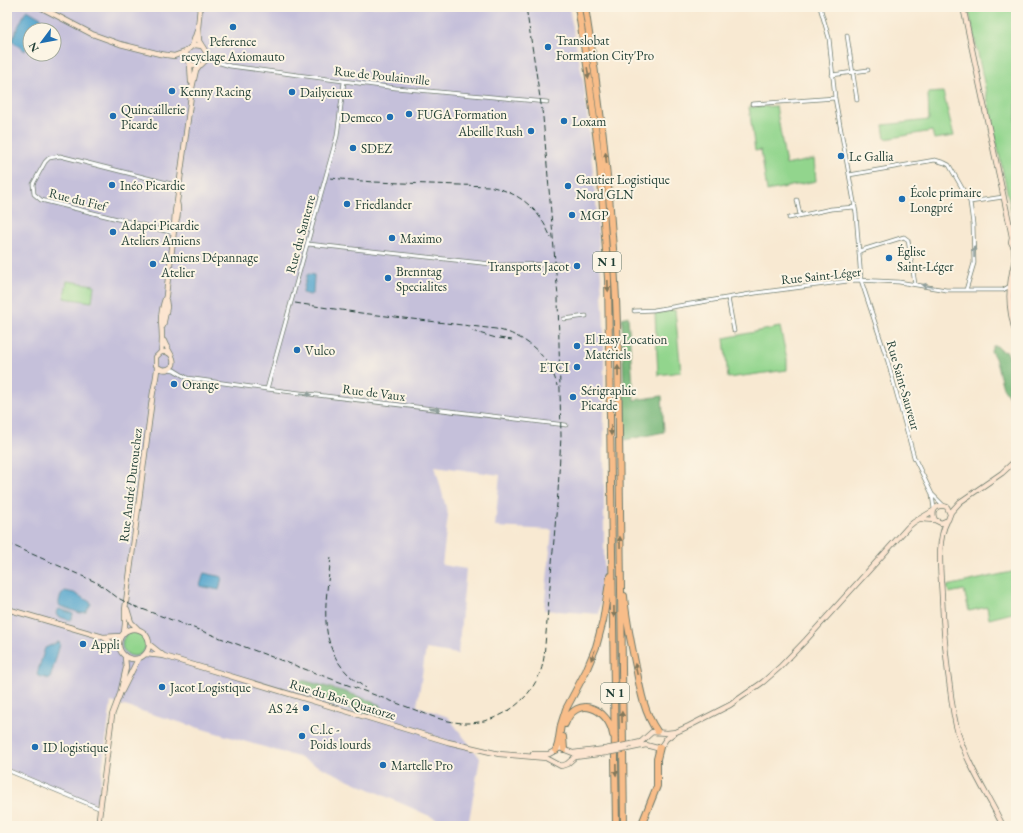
<svg xmlns="http://www.w3.org/2000/svg" width="1023" height="833" font-family="'EB Garamond',serif">
  <style>
    .industrial { fill: #c5c0da; fill-rule: evenodd }
    .green { fill: #92d58d; stroke: #588960 }
    .forest { fill: #75b678; stroke: #4a7a56 }
    .water { fill: #50a3cc; stroke: #387080 }
    .lines { fill: none; stroke-linecap: round; stroke-linejoin: round }
    .street-casing { stroke: #6b796b; stroke-width: 4.5 }
    .secondary-casing { stroke: #6b796b; stroke-width: 6 }
    .highway-casing { stroke: #6b796b; stroke-width: 8 }
    .street { stroke: #fff; stroke-width: 3 }
    .secondary { stroke: #fce5d0; stroke-width: 4.5 }
    .highway { stroke: #f8bd89; stroke-width: 6 }
    .rail { stroke: #1f3d34; stroke-width: 1; stroke-dasharray: 6 3; stroke-linecap: butt }
    .secondary-bridge-casing { stroke: #6b796b; stroke-width: 6; stroke-linecap: butt }
    .secondary-bridge { stroke: #fce5d0; stroke-width: 4.5 }
    .oneway { fill: #81775a }
    .oneway2 { fill: #8f9e9a }
    .poi-dot { fill: #1f6fb2; stroke: #fcf5e5; stroke-width: 1.5 }
    .labels { text-anchor: middle; stroke-width: 4; stroke-linejoin: round; paint-order: stroke }
    .shield { fill: #fcf5e5; stroke: #617469; stroke-width: 1 }
    .shield-label { font-size: 12px; font-weight: bold; fill: #1f3d34 }
    .poi-label { font-size: 13px; fill: #1f3d34; stroke: #fcf5e5; text-anchor: start }
    .street-label { font-size: 13px; fill: #1f3d34; stroke: #fcf5e5 }
  </style>
  <rect width="100%" height="100%" fill="#fcf5e5"/>
  <filter id="ink" filterUnits="userSpaceOnUse"><feTurbulence type="fractalNoise" baseFrequency=".025" numOctaves="2"/><feDisplacementMap in="SourceGraphic" scale="8" xChannelSelector="R" yChannelSelector="G"/><feConvolveMatrix kernelMatrix="1 2 1 2 8 2 1 2 1" color-interpolation-filters="sRGB"/></filter>
  <filter id="wash" filterUnits="userSpaceOnUse"><feTurbulence type="fractalNoise" baseFrequency=".012" numOctaves="4" result="noise"/><feDisplacementMap in="SourceGraphic" scale="16" xChannelSelector="R" yChannelSelector="G"/><feGaussianBlur stdDeviation="0.9" result="paint"/><feColorMatrix in="noise" values="0 0 0 0 0 0 0 0 0 0 0 0 0 0 0 0 0 1.4 0 .05"/><feComposite in="paint" operator="in"/></filter>
  <g filter="url(#wash)">
    <rect width="100%" height="100%" fill="#f8e9d2"/>
    <path class="industrial" d="M7,7H569L584,86L596,201L604,325V574L599,614L544,610L552,530L495,527L500,475L435,466L448,515L442,565L466,569L458,654L426,649L417,706L448,717L480,758L468,826H452L298,757L111,702L98,802L91,804L7,769ZM30,30H54V54H30Z"/>
    <path class="green" d="M968,7H1016V222L1012,215Z
      M943,92L954,136L934,139L932,131L885,139L883,125L929,120L928,93Z
      M776,106L786,165L814,159L816,181L767,191L761,150L755,151L749,107Z
      M67,281L94,285L92,302L64,298Z
      M675,310L681,372L658,375L655,313Z
      M780,327L787,359V370L728,378L724,338Z
      M1016,571V612L989,619L987,607L969,611L964,590L949,593L947,586Z
      M122 644a12 12 0 1 1 24 0a12 12 0 1 1-24 0Z"/>
    <path class="forest" d="M628,316L634,400L662,396L664,432L625,440L622,318Z
      M993,346H997L1002,351L1007,352L1016,375V408L1003,388L995,358L991,351Z
      M302,680L349,693L380,705L384,710L383,718L331,704L296,686Z"/>
    <path class="water" d="M27,10L41,18L46,23L41,30H30V41L25,51L12,41C13,37 25,12 27,10Z
      M309,274L314,275V277L313,293L310,295L303,293V291L307,275Z
      M204,573L222,577L219,590L200,586Z
      M65,591L74,593L90,602L91,604L86,612L80,613L60,606C57,602 61,594 65,591Z
      M59,609L72,613L73,614L72,619L69,620L57,616L56,613Z
      M58,642L60,643V644L50,679L38,676L37,674L45,648Z"/>
  </g>
  <g filter="url(#ink)">
    <g class="lines">
      <g class="street-casing">
        <path id="street" d="M820,7L829,38L835,98L856,213L861,280L888,362L914,457L932,494L944,506
          M847,35L857,100
          M207,55L217,62L230,66L396,88L547,102
          M832,75L868,70
          M752,104L835,98
          M849,175L935,160L945,163L949,165L970,202
          M797,200L800,215
          M789,218L831,209L855,207
          M174,233L41,200L34,194L33,184L45,162L49,158L60,156L179,186
          M308,244L500,265L561,264
          M859,251L904,237L908,240L915,284
          M966,290L974,263L973,224L970,202L1003,197
          M728,298L734,331
          M634,311L654,310L756,293L856,280L899,282L946,290H1003L1010,286
          M564,319L586,316
          M169,369L174,370L187,378L267,389L566,425
          M267,389L337,136L344,82
          M932,495L934,509
          M7,770L101,809"/>
      </g>
      <g class="secondary-casing">
        <path id="secondary" d="M40,7L92,34L120,44L160,54L174,56L185,52L192,46L195,45L202,46
          M963,7L1009,222L1012,237L1011,242L1014,248L1015,261
          M192,46L198,28L200,7
          M187,50C185,57 186,62 193,65H201L206,60V52L199,41L198,28
          M190,64L191,82
          M175,225C178,218 179,210 177,202
          M1015,259C1008,287 1007,306 1016,334
          M163,326L167,307L166,300
          M164,341C166,347 171,353 173,359C176,370 162,373 156,365V357L161,352H167L170,354
          M161,352C163,341 162,332 161,321C161,312 163,304 166,296C168,273 173,250 174,227C175,218 174,211 177,202L192,88L196,70L199,66
          M921,519L935,520L941,523L948,520L951,512L960,502L1002,473L1016,460
          M935,520C930,510 937,503 947,507L950,514
          M947,521C936,542 941,574 942,597C943,622 945,647 948,673C951,693 952,713 958,733C968,766 988,795 1003,826
          M7,609L103,637L119,648
          M127,609L131,622L138,629
          M119 644a15 15 0 1 1 30 0a15 15 0 1 1-30 0Z
          M124,633L125,624V610L152,399C153,388 157,378 157,367
          M103,637L121,636
          M149,644L164,656
          M146,654L164,656L448,742L499,754L546,758L561,766L567,764L575,757L606,753
          M122,691L138,659
          M632,744L641,742L652,732L667,733L676,732L689,726L730,705L763,682L780,667L806,640L908,527L914,522L933,511
          M627,749L646,745L657,748L662,745L666,739L674,733
          M533,754H549L560,748L573,753L605,749
          M98,826L112,715L120,694L126,668L125,657"/>
      </g>
      <g class="highway-casing">
        <path id="highway" d="M578,7L589,78L600,166L608,279L616,826
          M585,7C604,122 615,237 618,353L624,826
          M624,596C626,620 631,643 636,667C640,689 644,713 657,731
          M565,724C576,694 609,708 613,735
          M563,737L564,749
          M556,750L558,744L561,725L566,709L586,671L596,647L603,621L610,576
          M641,826L657,786V759L660,747"/>
      </g>
      <use href="#street" class="street"/>
      <use href="#secondary" class="secondary"/>
      <use href="#highway" class="highway"/>
      <path class="rail" d="M330,178L373,182L489,186C520,193 539,208 551,238
        M295,303L361,313L496,329C502,331 509,332 514,335C535,344 553,364 557,386
        M472,331L496,338
        M499,338L512,340
        M7,543L98,583L118,598L137,608
        M331,557C325,608 314,656 366,688
        M134,606L410,708C424,713 439,720 454,722C489,728 525,708 539,675C542,669 543,663 544,657L558,492L561,436L558,297L543,117L526,7"/>
      <g class="secondary-bridge-casing">
        <path id="secondary-bridge" d="M605,749L632,744
          M606,753L627,749"/>
      </g>
      <use href="#secondary-bridge" class="secondary-bridge"/>
    </g>
    <defs><path id="oneway-solid" d="M-6-.8H1V-3.2L6.5 0L1 3.2V.8H-6Z"/></defs>
    <g class="oneway">
      <use href="#oneway-solid" transform="translate(588 73) rotate(82)"/>
      <use href="#oneway-solid" transform="translate(606 158) rotate(-96)"/>
      <use href="#oneway-solid" transform="translate(608 286) rotate(88)"/>
      <use href="#oneway-solid" transform="translate(618 371) rotate(-91)"/>
      <use href="#oneway-solid" transform="translate(611 430) rotate(89)"/>
      <use href="#oneway-solid" transform="translate(620 542) rotate(-91)"/>
      <use href="#oneway-solid" transform="translate(614 612) rotate(89)"/>
      <use href="#oneway-solid" transform="translate(593 655) rotate(110)"/>
      <use href="#oneway-solid" transform="translate(636 669) rotate(-102)"/>
      <use href="#oneway-solid" transform="translate(622 717) rotate(-91)"/>
      <use href="#oneway-solid" transform="translate(616 770) rotate(89)"/>
    </g>
    <g class="oneway2">
      <use href="#oneway-solid" transform="translate(974 252) rotate(-91)"/>
      <use href="#oneway-solid" transform="translate(927 286) rotate(-170)"/>
      <use href="#oneway-solid" transform="translate(306 394) rotate(7)"/>
      <use href="#oneway-solid" transform="translate(435 409) rotate(7)"/>
    </g>
  </g>
  <g class="poi-dot">
    <circle cx="233" cy="27" r="4"/>
    <circle cx="548" cy="47" r="4"/>
    <circle cx="172" cy="91" r="4"/>
    <circle cx="292" cy="92" r="4"/>
    <circle cx="409" cy="114" r="4"/>
    <circle cx="113" cy="116" r="4"/>
    <circle cx="390" cy="117" r="4"/>
    <circle cx="564" cy="121" r="4"/>
    <circle cx="531" cy="131" r="4"/>
    <circle cx="353" cy="148" r="4"/>
    <circle cx="841" cy="156" r="4"/>
    <circle cx="112" cy="185" r="4"/>
    <circle cx="568" cy="186" r="4"/>
    <circle cx="902" cy="199" r="4"/>
    <circle cx="347" cy="204" r="4"/>
    <circle cx="572" cy="215" r="4"/>
    <circle cx="113" cy="232" r="4"/>
    <circle cx="392" cy="238" r="4"/>
    <circle cx="889" cy="258" r="4"/>
    <circle cx="153" cy="264" r="4"/>
    <circle cx="577" cy="266" r="4"/>
    <circle cx="388" cy="278" r="4"/>
    <circle cx="577" cy="346" r="4"/>
    <circle cx="297" cy="350" r="4"/>
    <circle cx="577" cy="367" r="4"/>
    <circle cx="174" cy="384" r="4"/>
    <circle cx="573" cy="397" r="4"/>
    <circle cx="83" cy="644" r="4"/>
    <circle cx="162" cy="687" r="4"/>
    <circle cx="306" cy="708" r="4"/>
    <circle cx="302" cy="736" r="4"/>
    <circle cx="35" cy="747" r="4"/>
    <circle cx="383" cy="765" r="4"/>
  </g>
  <g class="labels">
    <g class="shield">
      <rect x="593" y="252" width="28" height="20" rx="3"/>
      <rect x="601" y="683" width="28" height="20" rx="3"/>
    </g>
    <g class="shield-label">
      <text x="607" y="266">N 1</text>
      <text x="615" y="697">N 1</text>
    </g>
    <g class="poi-label">
      <text x="556" y="45">Translobat<tspan x="556" dy="15">Formation City'Pro</tspan></text>
      <text x="233" y="46" text-anchor="middle">Peference<tspan x="233" dy="15">recyclage Axiomauto</tspan></text>
      <text x="180" y="96">Kenny Racing</text>
      <text x="300" y="97">Dailycieux</text>
      <text x="121" y="114">Quincaillerie<tspan x="121" dy="15">Picarde</tspan></text>
      <text x="417" y="119">FUGA Formation</text>
      <text x="382" y="122" text-anchor="end">Demeco</text>
      <text x="572" y="126">Loxam</text>
      <text x="523" y="136" text-anchor="end">Abeille Rush</text>
      <text x="361" y="153">SDEZ</text>
      <text x="849" y="161">Le Gallia</text>
      <text x="576" y="184">Gautier Logistique<tspan x="576" dy="15">Nord GLN</tspan></text>
      <text x="120" y="190">Inéo Picardie</text>
      <text x="910" y="197">École primaire<tspan x="910" dy="15">Longpré</tspan></text>
      <text x="355" y="209">Friedlander</text>
      <text x="580" y="220">MGP</text>
      <text x="121" y="230">Adapei Picardie<tspan x="121" dy="15">Ateliers Amiens</tspan></text>
      <text x="400" y="243">Maximo</text>
      <text x="897" y="256">Église<tspan x="897" dy="15">Saint-Léger</tspan></text>
      <text x="161" y="262">Amiens Dépannage<tspan x="161" dy="15">Atelier</tspan></text>
      <text x="569" y="271" text-anchor="end">Transports Jacot</text>
      <text x="396" y="276">Brenntag<tspan x="396" dy="15">Specialites</tspan></text>
      <text x="585" y="344">El Easy Location<tspan x="585" dy="15">Matériels</tspan></text>
      <text x="305" y="355">Vulco</text>
      <text x="569" y="372" text-anchor="end">ETCI</text>
      <text x="182" y="389">Orange</text>
      <text x="581" y="395">Sérigraphie<tspan x="581" dy="15">Picarde</tspan></text>
      <text x="91" y="649">Appli</text>
      <text x="170" y="692">Jacot Logistique</text>
      <text x="298" y="713" text-anchor="end">AS 24</text>
      <text x="310" y="734">C.l.c -<tspan x="310" dy="15">Poids lourds</tspan></text>
      <text x="43" y="752">ID logistique</text>
      <text x="391" y="770">Martelle Pro</text>
    </g>
    <g class="street-label">
      <text transform="translate(382 75) rotate(6)" y="5">Rue de Poulainville</text>
      <text transform="translate(78 199) rotate(14)" y="5">Rue du Fief</text>
      <text transform="translate(300 234) rotate(-75)" y="5">Rue du Santerre</text>
      <text transform="translate(821 275) rotate(-6)" y="5">Rue Saint-Léger</text>
      <text transform="translate(904 385) rotate(74)" y="5">Rue Saint-Sauveur</text>
      <text transform="translate(374 392) rotate(7)" y="5">Rue de Vaux</text>
      <text transform="translate(130 485) rotate(-83)" y="5">Rue André Durouchez</text>
      <text transform="translate(343 699) rotate(17)" y="5">Rue du Bois Quatorze</text>
    </g>
  </g>
  <rect width="1023" height="833" fill="none" stroke="#fcf5e5" stroke-width="24"/>
  <g transform="translate(42 42) rotate(238)"><circle r="19" fill="#fcf5e5" stroke="#a4ab9e"/>
  <path d="M0-3L7 15L0 10L-7 15Z" fill="#1f6fb2"/>
  <text y="-6" font-size="11" font-weight="bold" text-anchor="middle" fill="#1f3d34">N</text>
  </g>
</svg>
